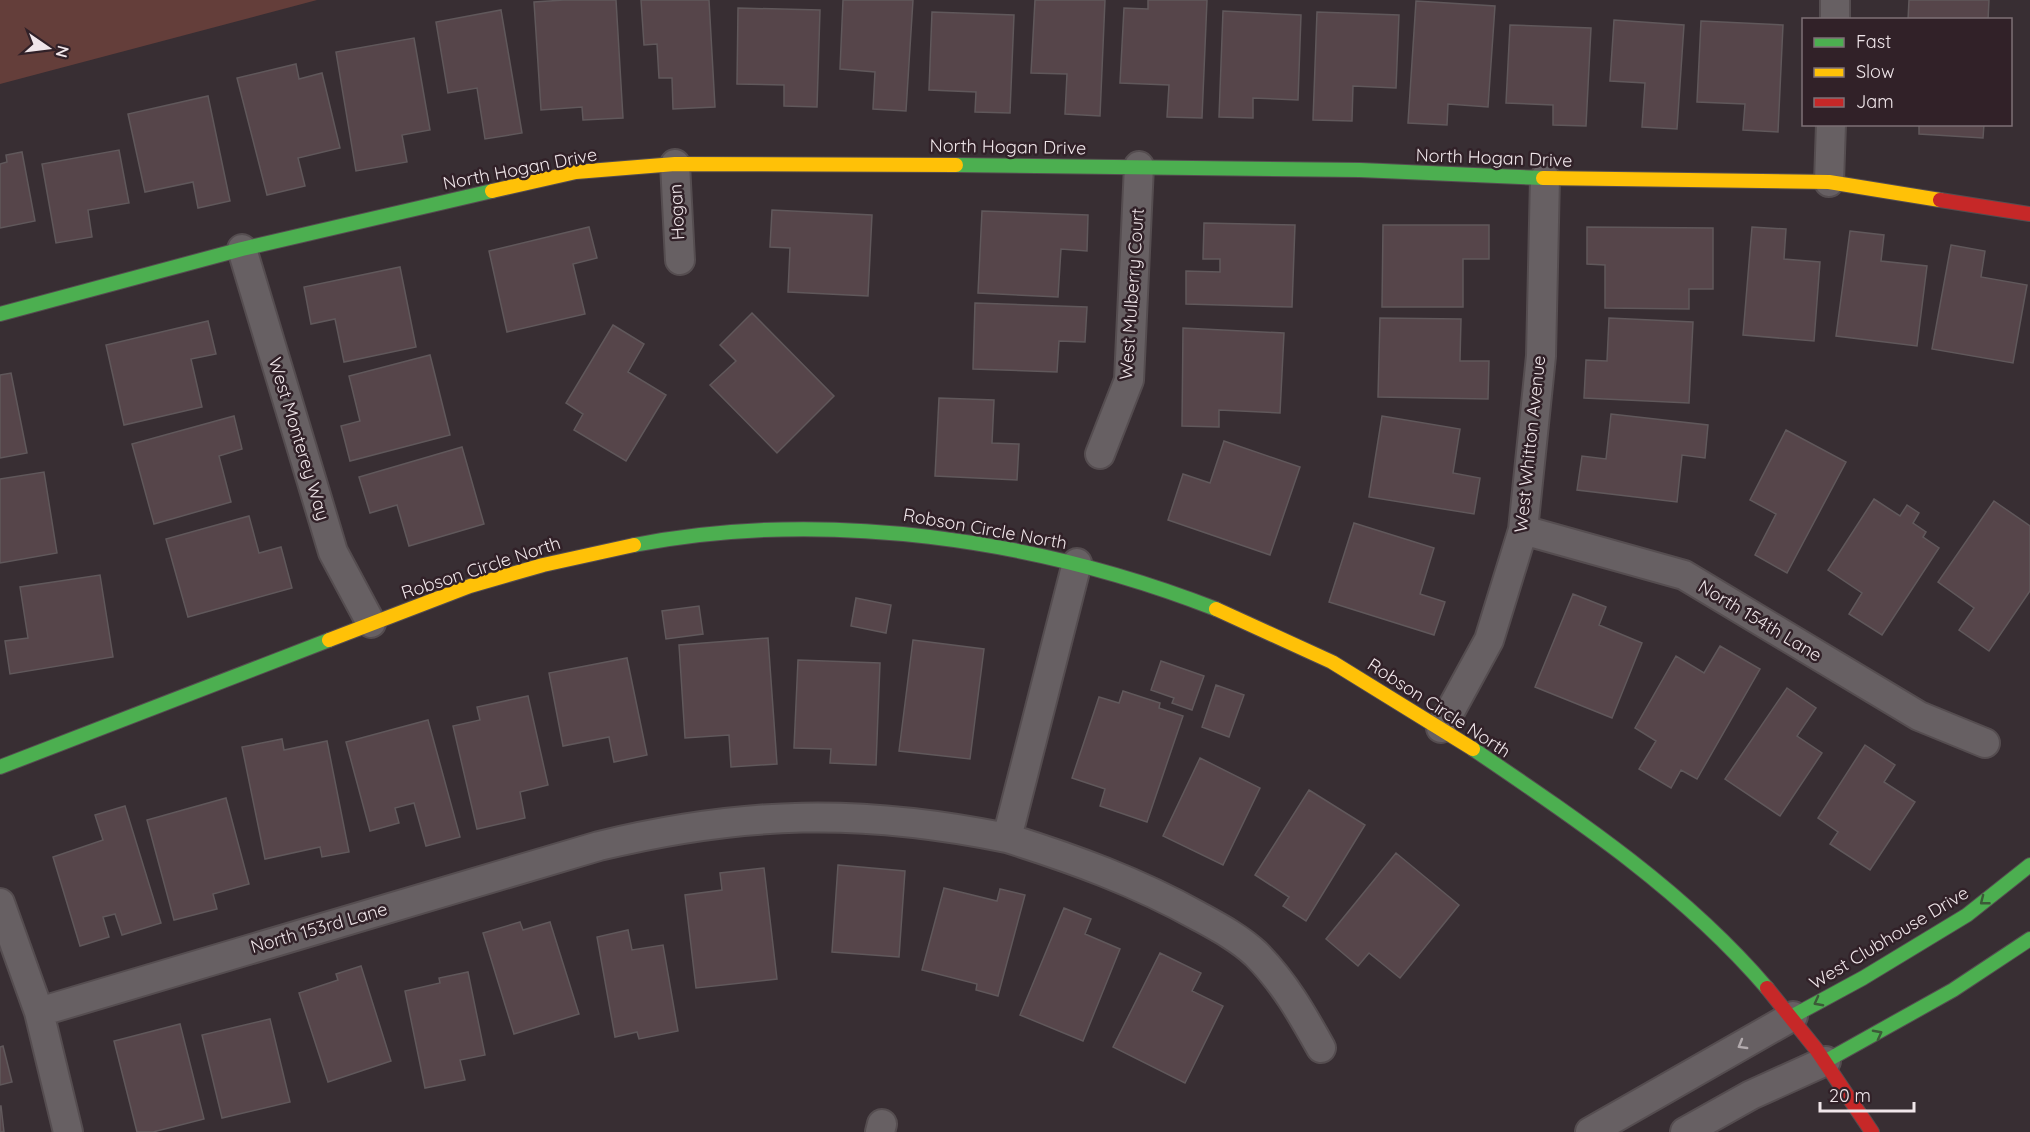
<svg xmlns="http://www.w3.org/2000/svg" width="2030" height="1132" font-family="Quicksand,sans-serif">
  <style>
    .green { fill: #643e3a }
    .building { fill: #56454a; stroke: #60585b; stroke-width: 1.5 }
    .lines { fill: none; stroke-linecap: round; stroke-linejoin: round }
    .street-casing { stroke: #554d50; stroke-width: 32 }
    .fast-casing { stroke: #554d50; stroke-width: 16 }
    .slow-casing { stroke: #554d50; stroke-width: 16 }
    .jam-casing { stroke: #554d50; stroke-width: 16 }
    .street { stroke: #676063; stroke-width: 28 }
    .fast { stroke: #4caf50; stroke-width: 14 }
    .slow { stroke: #ffc107; stroke-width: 14 }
    .jam { stroke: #c62828; stroke-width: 14 }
    .oneway { stroke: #3c5a38 }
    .oneway2 { stroke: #b2aaad }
    .labels { text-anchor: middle; stroke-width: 5; stroke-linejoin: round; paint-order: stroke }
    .street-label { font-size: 18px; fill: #f0e6ea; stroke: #312128 }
  </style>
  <rect width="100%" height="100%" fill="#382e33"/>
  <path class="green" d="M0,0H317L0,84Z"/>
  <path class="building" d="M564,0H616L623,118L583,120L582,107L541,110L534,2Z
    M641,0H709L715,107L673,109L672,78H659L657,44L644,45Z
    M843,0H913L906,111L873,109L875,72L840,69Z
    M1035,0H1105L1100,116L1065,114L1067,74L1031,73Z
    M1148,0H1207L1202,118L1167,117L1169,85L1120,83L1124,8L1148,9Z
    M1909,0H1989L1988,20H1908Z
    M1416,1L1495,6L1488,107L1448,104L1447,125L1408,123Z
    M738,8L820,10L817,107L784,106V85L737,84Z
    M501,10L522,133L485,139L477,88L448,93L436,22Z
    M1223,11L1301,15L1298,100L1253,98V118L1219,117Z
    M932,12L1014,15L1010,113L975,112L976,92L929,90Z
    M1317,12L1399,15L1396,88L1353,86L1352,121L1313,120Z
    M1614,20L1684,25L1677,129L1642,127L1645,83L1610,81Z
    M1701,21L1783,25L1778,132L1743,130L1745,104L1697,102Z
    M1510,25L1591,28L1586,126L1553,125V105L1506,103Z
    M414,38L430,130L402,135L407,162L356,171L336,52Z
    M296,64L299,79L322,73L340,148L298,158L305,186L267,195L237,78Z
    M208,96L230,201L198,208L193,182L145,192L128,114Z
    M1919,124H1984L1983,138L1919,134Z
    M119,150L129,203L88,210L92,237L56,243L42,164Z
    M22,152L35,221L0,228V164L7,162L6,155Z
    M772,210L872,215L868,296L788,292L790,248L770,247Z
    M982,211L1088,215L1087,251L1061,249L1058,297L978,293Z
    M1204,223L1295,225L1292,307L1186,304V271L1220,272V259H1203Z
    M1383,225H1489V259H1463V307H1382Z
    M589,227L597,258L573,264L585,314L507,332L489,251Z
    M1587,227L1713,228V289H1689V309L1605,308V265L1587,264Z
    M1752,227L1786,229L1784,259L1820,262L1814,341L1743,335Z
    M1850,231L1884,235L1881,261L1927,266L1917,346L1836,336Z
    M1951,245L1985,251L1981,277L2027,285L2013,363L1932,349Z
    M400,267L416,347L344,362L335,319L311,324L304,287Z
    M975,303L1087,307L1085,342L1059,341L1057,372L973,369Z
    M752,313L834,396L777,453L710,385L736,361L720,345Z
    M1380,318L1461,319L1460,361H1489L1488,399L1378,397Z
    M1609,318L1693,322L1689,403L1584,398L1586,360L1607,361Z
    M208,321L216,354L191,359L202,407L124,425L106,345Z
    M613,325L644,344L628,372L666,395L626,461L574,430L583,414L566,403Z
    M1183,328L1284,333L1280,413L1219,410V427L1182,426Z
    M430,355L450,435L350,461L341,426L360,421L349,376Z
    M11,373L27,453L0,458V375Z
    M939,398L994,400L992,443L1019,444L1017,480L935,476Z
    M1611,414L1708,425L1705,458L1682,455L1677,502L1577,490L1582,456L1606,459Z
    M234,416L242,449L219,456L231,502L154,524L132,444Z
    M1382,416L1460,429L1453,473L1480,478L1474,514L1369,497Z
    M1786,430L1846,462L1787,573L1755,555L1776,514L1750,500Z
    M1224,441L1300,467L1270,555L1168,520L1183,474L1210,483Z
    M462,447L484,524L409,546L397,505L370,513L359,477Z
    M44,472L57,553L0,563V479Z
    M1874,499L1900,516L1907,505L1919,513L1913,523L1926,532L1923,537L1939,548L1882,635L1849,614L1862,593L1828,570Z
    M1994,501L2030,526V591L1989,651L1959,630L1974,608L1938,582Z
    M249,516L259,553L281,547L292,588L188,617L166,539Z
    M1354,523L1434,548L1420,594L1445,602L1434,635L1329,602Z
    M100,575L113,657L10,674L5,641L28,638L20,587Z
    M1573,594L1606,607L1599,625L1642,643L1612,718L1535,687Z
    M856,598L891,605L886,633L851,626Z
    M699,606L703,634L666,639L662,611Z
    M768,638L777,764L731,767L729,735L685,738L679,645Z
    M913,640L984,649L970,759L899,751Z
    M1720,646L1760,669L1697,779L1681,770L1671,788L1639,769L1656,741L1635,728L1676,656L1704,673Z
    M627,658L647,755L614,762L609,737L563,746L549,673Z
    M798,660L880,663L876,765L830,763L831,749L794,748Z
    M1161,661L1204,676L1192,710L1172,703L1174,698L1151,690Z
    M1216,685L1244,695L1229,737L1202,727Z
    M1787,688L1816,708L1797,736L1822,753L1780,816L1725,779Z
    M1123,691L1160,703L1159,708L1183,716L1147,822L1100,806L1105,789L1072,778L1099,697L1119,703Z
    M528,696L548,785L520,792L525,818L477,829L453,726L480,720L477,707Z
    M428,720L460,837L426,846L414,803L395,808L399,823L370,831L346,742Z
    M282,739L284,750L327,741L349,852L322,857L320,847L265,859L242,747Z
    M1865,745L1895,765L1884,782L1915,802L1870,870L1830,844L1838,832L1818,818Z
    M1200,758L1260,788L1223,865L1163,836Z
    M1309,790L1365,825L1306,921L1283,906L1289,897L1255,875Z
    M226,798L249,884L213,894L217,909L174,920L147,820Z
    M125,806L161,923L122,935L115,914L103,917L109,937L80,946L53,857L103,840L95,815Z
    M1396,853L1459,905L1400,978L1369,953L1358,966L1326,939Z
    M838,865L905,871L899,957L832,952Z
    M764,868L777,979L696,988L685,895L722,890L720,873Z
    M944,888L997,901L1000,889L1025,895L998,996L976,990L977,984L922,970Z
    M1064,908L1091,919L1085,934L1120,949L1083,1041L1020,1015Z
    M520,922L523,930L550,922L579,1014L514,1034L483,933Z
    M628,930L632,950L663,945L678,1031L639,1039L637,1032L615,1037L597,937Z
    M1160,953L1201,973L1192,991L1223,1006L1185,1083L1113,1047Z
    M361,966L391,1061L328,1082L299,993L338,980L336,974Z
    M468,972L485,1055L460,1060L465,1080L425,1088L405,991L440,983L439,978Z
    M270,1019L290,1102L222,1118L202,1035Z
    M180,1024L204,1119L153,1132H137L114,1041Z
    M3,1046L12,1082L0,1085V1047Z
    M0,1106H1L4,1132H0Z"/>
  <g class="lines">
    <g class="street-casing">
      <path id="street" d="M1835,20V0
        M675,164L680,260
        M1829,182L1831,124
        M242,249L333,552L371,623
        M1100,454L1129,380L1139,166
        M1523,530L1684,575L1919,716L1985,743
        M1077,563L1007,838C1074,859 1137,882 1198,916C1218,927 1239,938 1256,954C1284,982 1302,1014 1321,1048
        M1441,728L1489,640L1523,530L1541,356L1545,178
        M0,903L39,1012L68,1132
        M39,1012L599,846C744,811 860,808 1007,838
        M880,1132L882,1124
        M1590,1132L1793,1016
        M1685,1132L1751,1095L1826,1061"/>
    </g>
    <g class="fast-casing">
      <path id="fast" d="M956,165L1360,170L1543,178
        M0,314L242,249L492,191
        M634,545C825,508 1037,539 1216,609
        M1473,749C1578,820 1684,891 1767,988
        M0,767L329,640
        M1793,1016L1863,978L1967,915L2030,865
        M1826,1061L1953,990L2030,939"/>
    </g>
    <g class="slow-casing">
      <path id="slow" d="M1543,178L1829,182L1940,200
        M492,191L576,172L675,164L956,165
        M1216,609L1332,662L1473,749
        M329,640L470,586L543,565L634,545"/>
    </g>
    <g class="jam-casing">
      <path id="jam" d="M1940,200L2030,214
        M1767,988L1816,1049L1872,1132"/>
    </g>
    <use href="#street" class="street"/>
    <use href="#fast" class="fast"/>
    <use href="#slow" class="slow"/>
    <use href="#jam" class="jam"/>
  </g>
  <defs><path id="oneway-chevron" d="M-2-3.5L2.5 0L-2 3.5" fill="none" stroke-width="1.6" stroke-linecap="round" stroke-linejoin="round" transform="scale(1.5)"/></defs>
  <g class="oneway">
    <use href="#oneway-chevron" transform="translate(1984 901) rotate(142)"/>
    <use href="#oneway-chevron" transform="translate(1818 1002) rotate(152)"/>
    <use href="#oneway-chevron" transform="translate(1878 1034) rotate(-28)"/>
  </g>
  <use class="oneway2" href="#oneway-chevron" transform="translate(1742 1045) rotate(150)"/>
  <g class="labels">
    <g class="street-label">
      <text transform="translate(1008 147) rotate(1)" y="6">North Hogan Drive</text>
      <text transform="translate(1494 158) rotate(2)" y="6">North Hogan Drive</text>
      <text transform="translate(520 169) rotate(-11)" y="6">North Hogan Drive</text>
      <text transform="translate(677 212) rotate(-93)" y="6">Hogan</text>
      <text transform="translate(1132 294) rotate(-86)" y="6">West Mulberry Court</text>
      <text transform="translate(299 439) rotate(73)" y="6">West Monterey Way</text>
      <text transform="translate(1530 444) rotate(-84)" y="6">West Whitton Avenue</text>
      <text transform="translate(985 529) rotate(10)" y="6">Robson Circle North</text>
      <text transform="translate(481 568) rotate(-18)" y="6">Robson Circle North</text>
      <text transform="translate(1760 621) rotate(31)" y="6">North 154th Lane</text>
      <text transform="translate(1439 708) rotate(33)" y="6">Robson Circle North</text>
      <text transform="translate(319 928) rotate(-16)" y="6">North 153rd Lane</text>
      <text transform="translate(1889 938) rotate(-31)" y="6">West Clubhouse Drive</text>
    </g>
  </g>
  <rect x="1802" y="18" width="210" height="108" fill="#312128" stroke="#7d7076" stroke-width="1.5"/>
  <rect x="1814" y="38" width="30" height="9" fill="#4caf50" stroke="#7d7076" stroke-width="1.5"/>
  <text x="1856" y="48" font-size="18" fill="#f0e6ea">Fast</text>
  <rect x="1814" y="68" width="30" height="9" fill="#ffc107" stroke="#7d7076" stroke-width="1.5"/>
  <text x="1856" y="78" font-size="18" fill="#f0e6ea">Slow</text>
  <rect x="1814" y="98" width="30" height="9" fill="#c62828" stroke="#7d7076" stroke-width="1.5"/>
  <text x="1856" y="108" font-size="18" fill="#f0e6ea">Jam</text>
  <g transform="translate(48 48) rotate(104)" stroke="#312128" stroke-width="4.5" paint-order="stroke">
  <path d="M0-4.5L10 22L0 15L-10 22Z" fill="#f0e6ea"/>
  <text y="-9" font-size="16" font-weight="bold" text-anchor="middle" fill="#f0e6ea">N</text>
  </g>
  <path d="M1820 1102v9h94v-9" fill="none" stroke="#f0e6ea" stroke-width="3"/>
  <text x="1829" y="1102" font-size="18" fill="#f0e6ea" stroke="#312128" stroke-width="4.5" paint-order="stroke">20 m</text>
</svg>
